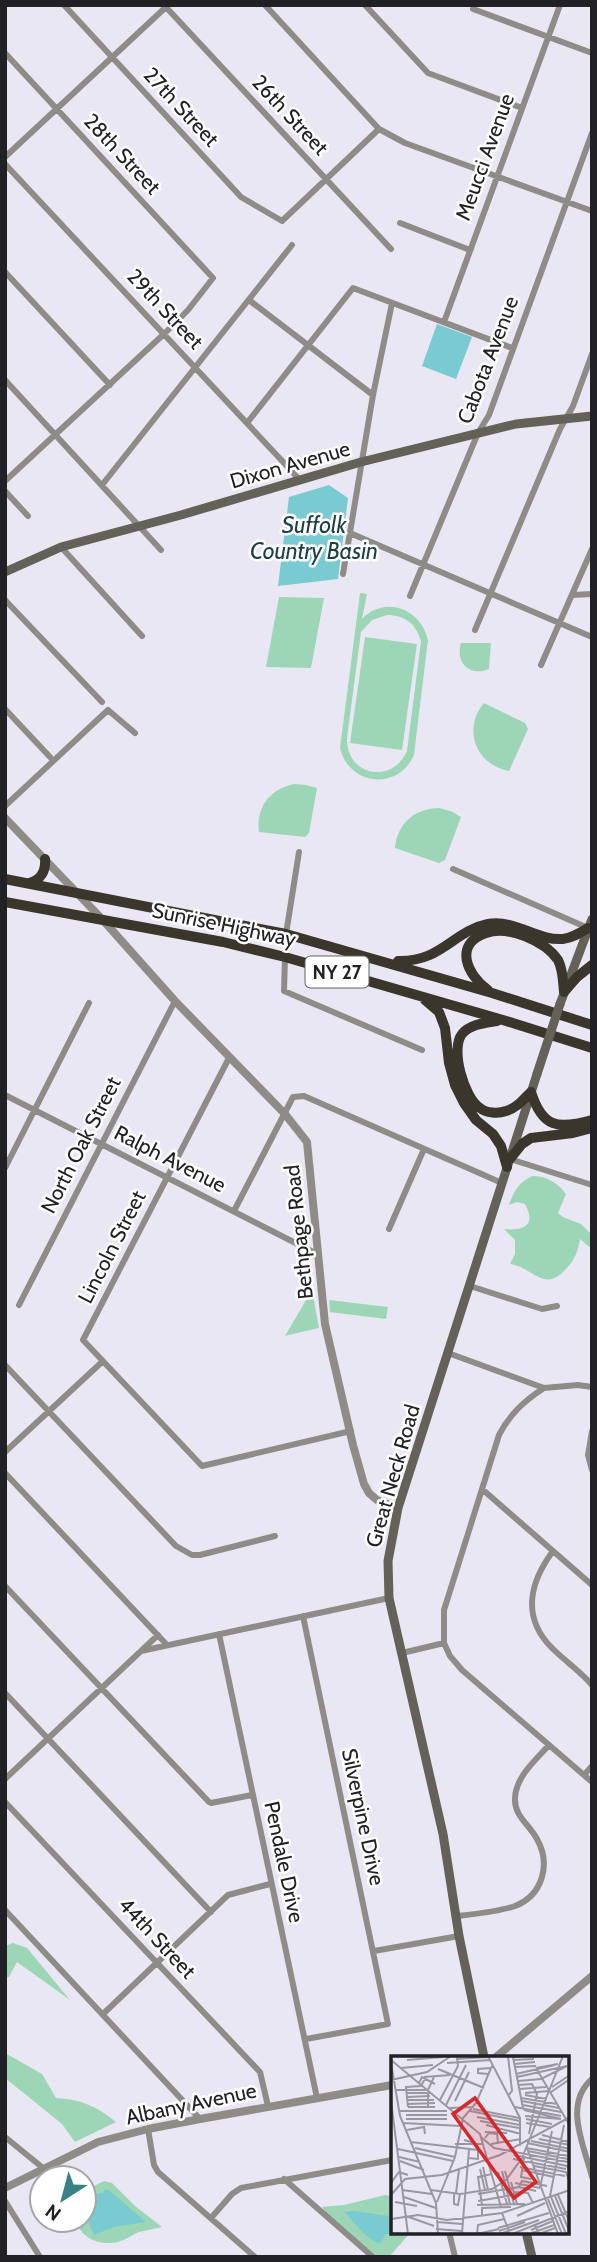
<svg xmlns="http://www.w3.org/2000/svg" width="597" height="2262" font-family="Cabin,sans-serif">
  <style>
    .green { fill: #9dd6b6; fill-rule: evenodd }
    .water { fill: #7acad2 }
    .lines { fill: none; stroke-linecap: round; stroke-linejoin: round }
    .minor { stroke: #8f8c87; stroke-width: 6 }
    .tertiary { stroke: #8f8c87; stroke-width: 8 }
    .secondary { stroke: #646159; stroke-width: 9 }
    .trunk { stroke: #3a362c; stroke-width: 10 }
    .secondary-bridge { stroke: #646159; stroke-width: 9 }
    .labels { text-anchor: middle; stroke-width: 5; stroke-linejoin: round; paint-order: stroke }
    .shield { fill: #fff; stroke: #646366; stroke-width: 2 }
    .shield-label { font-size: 19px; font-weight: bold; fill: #212025 }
    .street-label { font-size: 21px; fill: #212025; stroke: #fff }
    .water-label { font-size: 23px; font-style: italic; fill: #1a4044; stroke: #fff }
    .inset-road { fill: none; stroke: #9a97a2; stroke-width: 2 }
    .view { fill: #d62828; fill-opacity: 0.15; stroke: #d62828; stroke-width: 3.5 }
    .inset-edge { fill: none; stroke: #212025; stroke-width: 3.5 }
  </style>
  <rect width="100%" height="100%" fill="#eae7f5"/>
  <path class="green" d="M360,593L367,594L362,619C385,595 421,609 428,640L414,755C398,791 349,786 340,748ZM387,615C405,615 416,624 421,641L407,751C392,785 346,776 347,738L361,632L372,620Z
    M279,597L324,598L311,668L266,667Z
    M365,637L417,644L402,750L350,743Z
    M491,643L489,669C470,677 455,663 461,643Z
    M484,703L525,723L528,729L509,771C476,765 462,729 484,703Z
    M294,784L306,785L317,788L309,833L305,837L259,832C256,807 270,789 294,784Z
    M439,808L451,811L461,817L445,860L439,863L395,848C397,824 415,808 439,808Z
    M532,1176C547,1176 558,1183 566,1194L558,1213L563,1217L581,1224L592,1235V1249L580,1239C578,1252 574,1261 565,1270C543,1293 533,1267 510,1264L515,1254V1240L504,1229C523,1231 537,1226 525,1204L517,1202L509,1205C514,1191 518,1183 532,1176Z
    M312,1290L319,1328L284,1336H285Z
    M329,1300L388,1307L386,1319L330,1312Z
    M13,1943L27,1948L70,2000L17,1962L9,1977L5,1978V1946Z
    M5,2053L42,2074L56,2098C80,2099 98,2107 116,2122L75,2142L62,2124L5,2078Z
    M104,2181L112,2183L135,2206L162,2227C155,2229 147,2230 139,2232C132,2235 125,2240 118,2242C100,2246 81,2239 76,2220H84V2191Z
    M385,2195L392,2196V2232H411L389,2257H378L327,2214L322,2207L344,2205Z"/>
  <path class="water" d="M437,324L472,337L456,379L422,366Z
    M329,485L348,498L338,579L278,586L289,497Z
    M105,2189L110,2191L146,2222L114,2227L94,2235L88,2222L93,2214L84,2209V2201L96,2194L103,2193Z
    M354,2211L389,2216L392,2218V2232L385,2235L380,2244C366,2238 354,2224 345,2212Z"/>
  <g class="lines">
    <path class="minor" d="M64,5L241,197L282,221L379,129
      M164,5L391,249
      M265,5L379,129L405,143L592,211
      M365,5L428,73L522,108
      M473,9L592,53
      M5,53L213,278L188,310L164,334L5,481
      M5,157L166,7
      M5,164L299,479
      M400,223L470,250
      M5,272L110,385
      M249,300L373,395
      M444,322L560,5
      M5,380L161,550
      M247,423L353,288L512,348
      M102,485L292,245
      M5,491L28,516
      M350,533L592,637
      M61,547L142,636
      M343,574L373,395L392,303
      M572,595L592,594
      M410,596L478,433L489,415L592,133
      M5,600L102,702
      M475,630L560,429L573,406L592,354
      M541,665L592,549
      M5,709L50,757
      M5,806L108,710L135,733
      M453,869L588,928
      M286,934L299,852
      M285,957L284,991L422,1050
      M229,1058L83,1340L202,1466L351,1431
      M5,1095L319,1255
      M510,1159L592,1185
      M5,1168L89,1003
      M234,1211L293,1097L304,1096L502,1183
      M389,1229L424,1149
      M470,1286L542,1309L557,1306
      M19,1305L175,1001
      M448,1353L544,1388L578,1385L592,1387
      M5,1365L176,1546L192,1555H200L275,1536
      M544,1388C524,1401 510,1414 499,1435L444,1610V1643L450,1656L462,1670L592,1782
      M592,1431L588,1455L592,1470
      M5,1452L103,1361
      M5,1473L167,1645
      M482,1489L592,1585
      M553,1551C530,1582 521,1617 552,1648C565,1661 580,1671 592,1685
      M5,1586L209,1802
      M303,1616L388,2024L306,2039
      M219,1634L317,2098
      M141,1651L389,1598
      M402,1653L444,1643
      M5,1693L211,1912
      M584,1775L592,1766
      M5,1779L158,1635
      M5,1802L260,2072L268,2106
      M211,1803L252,1795
      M5,1910L200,2119
      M457,1916C476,1914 497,1912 515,1906C543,1895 551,1864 537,1839C529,1824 514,1816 515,1798C516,1776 536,1760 549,1745
      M374,1951L459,1936
      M103,2014L228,1895L270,1884
      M592,2079C563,2104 584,2145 592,2177
      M148,2129L154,2165L158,2172L255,2257
      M5,2137L43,2168
      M284,2179L373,2257
      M5,2201L40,2257
      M211,2218L232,2194L241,2188L392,2160
      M449,2232L455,2257"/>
    <path class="tertiary" d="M5,818L102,919L175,1001L285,1114L307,1142L325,1324L353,1445L364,1484L369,1493L377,1500L398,1508
      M496,2057L592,1976
      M5,2188L98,2142L148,2129L200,2119L392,2085"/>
    <path class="secondary" d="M5,572L61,547L181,515L361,462L516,424L592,416
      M560,1004L592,919
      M484,2057L459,1936L443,1834L389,1598L388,1561L398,1508L537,1074
      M526,2232L532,2257"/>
    <path class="trunk" d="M5,879L286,934L492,993L592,1025
      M29,883C41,880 46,871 45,859
      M5,902L223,942L285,957L503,1020L592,1048
      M398,961C442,962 453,931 488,924C515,919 537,941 563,939C572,938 580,933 588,928
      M488,990C467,975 453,944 486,933C508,925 545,941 558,960C563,969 563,982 564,992
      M564,992L577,977L592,965
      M425,1000L439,1012L445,1028L449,1063L455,1085L464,1103L476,1120L493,1134L501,1146L507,1167
      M497,1021C485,1023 470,1024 462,1034C450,1049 464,1098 480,1108C486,1113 498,1114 506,1111C517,1108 524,1099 531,1092C542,1127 557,1130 592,1120
      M510,1159L522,1144L531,1138L573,1133L592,1128"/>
    <path class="secondary-bridge" d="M537,1074L560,1004"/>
  </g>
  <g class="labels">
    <rect class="shield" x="305.5" y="956.5" width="63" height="31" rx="5"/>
    <g class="shield-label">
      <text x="337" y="979">NY 27</text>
    </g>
    <g class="street-label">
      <text transform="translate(181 107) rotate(47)" y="7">27th Street</text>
      <text transform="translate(290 115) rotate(47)" y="7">26th Street</text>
      <text transform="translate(122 154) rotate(47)" y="7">28th Street</text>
      <text transform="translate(485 157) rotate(-70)" y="7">Meucci Avenue</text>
      <text transform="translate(165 309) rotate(47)" y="7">29th Street</text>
      <text transform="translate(488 360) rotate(-69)" y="7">Cabota Avenue</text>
      <text transform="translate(290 465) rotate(-16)" y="7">Dixon Avenue</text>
      <text transform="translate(224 925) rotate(12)" y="7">Sunrise Highway</text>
      <text transform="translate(81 1145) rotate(-63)" y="7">North Oak Street</text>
      <text transform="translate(170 1159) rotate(27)" y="7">Ralph Avenue</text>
      <text transform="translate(299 1232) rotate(-96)" y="7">Bethpage Road</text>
      <text transform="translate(112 1247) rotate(-63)" y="7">Lincoln Street</text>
      <text transform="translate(393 1476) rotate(-74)" y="7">Great Neck Road</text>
      <text transform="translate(363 1817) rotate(78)" y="7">Silverpine Drive</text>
      <text transform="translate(284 1862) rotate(78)" y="7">Pendale Drive</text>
      <text transform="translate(157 1938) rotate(47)" y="7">44th Street</text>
      <text transform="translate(191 2104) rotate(-12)" y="7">Albany Avenue</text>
    </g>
    <g class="water-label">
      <text x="314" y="533">Suffolk<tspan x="314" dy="26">Country Basin</tspan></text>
    </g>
  </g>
  <g transform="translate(391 2056)">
    <rect width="178" height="178" fill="#eae7f5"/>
    <path class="inset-road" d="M97,0L129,62V90M117,0L121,35L117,40M131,0L122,1L132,52M65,3L97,1M0,4L89,78L110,151M16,4L52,1M122,4L143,3M0,7L9,60L45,147L47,178M56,7L99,4M123,8L144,6M124,11L145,10M10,12L42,9M145,12L167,8M145,12L179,70M47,13L93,32M97,18L87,17V13L99,12M125,18L164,9M33,21L59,19M126,21L176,10M0,24L36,16L60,0M127,25L150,23L176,10M28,27L31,21L44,28M127,29L141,28L146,38L138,78M161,31L179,19M128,33L155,31M5,34H35M160,36L179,23M16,37H39M134,37L158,35M134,39L156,43M16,41L39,40M130,42L166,48M16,44H43M49,44L67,10L66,0M0,45L17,178M64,45L78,16M131,45L168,52M16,48L44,47M55,49L75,9M132,49L170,56M17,51L15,31L30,30L35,21M17,51H44M37,51V34L43,21M124,51L170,60M59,52L82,51M82,53L128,62M133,54L170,63L134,60M8,55H56M79,55L129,65M15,59H56M86,61L129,69M15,63H56M135,63L161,68M89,65L128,72M12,67L70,70M135,67L159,71M95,69L130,78M16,74L33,71L34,78M94,76L116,77M151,79L179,86M90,81L103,92L177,106M94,82L98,77L106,78L107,87M148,83L179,89M73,84L84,87L87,94V103L77,102M140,85L179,93M20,86L87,94M136,87L179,96M64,88H92M100,88L130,83M24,92L64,101M7,93L62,105M137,95L177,103M123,99L176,110L179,116M8,101L29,106M133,102L130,121L140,123M122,103L175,113M9,105L33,114M143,110L175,116L179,128M92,111L97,134M129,111L174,120M89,113L94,134M131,114L163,121M111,115L119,148M114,115L123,148M107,116L116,148M120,126L126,148M0,127L8,116L17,119M124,127L149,132M128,131L131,125L156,130M149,132L161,75M11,134L41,138M40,134L69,138L101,133L115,124L131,102L172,0M123,136L137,137L142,147M65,137L68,114M63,138V148L67,149L69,138M87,138L128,131L145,135M0,139L14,123L51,119L109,99L179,61M167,139L179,167M159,140L173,69M164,140L179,177M13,141L45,152M160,141L175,178M157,143L171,178M87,145L127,138M4,146L26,150M46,146L64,101L72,62L85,47L101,10M86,149L134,148M91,149L87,121L101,118M73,152L78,94M111,157L119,178M91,159V152L120,151M126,160L154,147M18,161L43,170M0,163L27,159L56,164L111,157L179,134M46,166L71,168M144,169L148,178L164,172M107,172L158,157M45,173L71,175M140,174L162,165M108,175L134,166M141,177L163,169M71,178L73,152M86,178L87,169L113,163M86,178L108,173M109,178L148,164M121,178L179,155M167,178L136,92L178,100"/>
    <path class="view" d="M84,42L145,126L123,142L62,58Z"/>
    <rect width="178" height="178" class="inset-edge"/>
  </g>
  <rect width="597" height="2262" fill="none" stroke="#212025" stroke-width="14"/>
  <g transform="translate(63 2199) rotate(216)"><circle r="33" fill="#ffffff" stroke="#a6a6a8" stroke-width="2"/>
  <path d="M0-5L12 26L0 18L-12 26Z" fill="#398184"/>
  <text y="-10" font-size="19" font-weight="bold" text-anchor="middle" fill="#212025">N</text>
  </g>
</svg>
